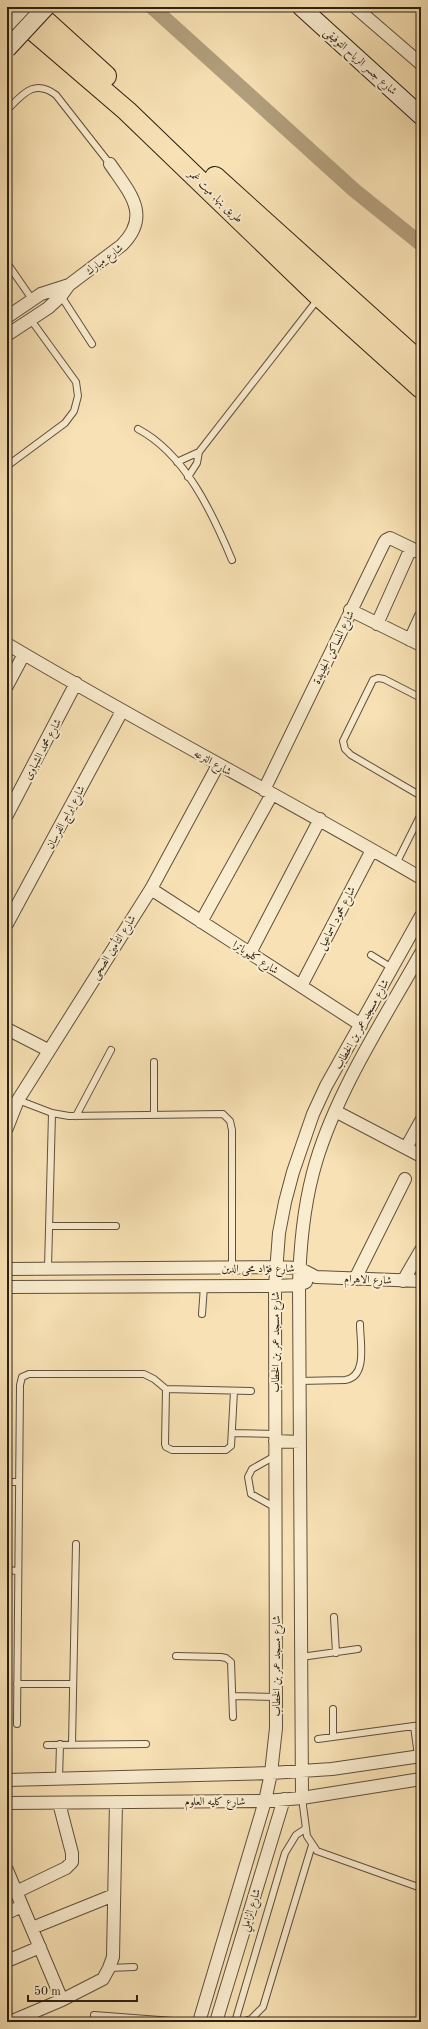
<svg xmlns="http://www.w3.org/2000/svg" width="428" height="2029" font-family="'Old Standard TT',Amiri,serif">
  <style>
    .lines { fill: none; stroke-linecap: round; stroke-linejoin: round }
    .canal { stroke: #b3a07e; stroke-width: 15 }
    .service-casing { stroke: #5f503c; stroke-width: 8 }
    .minor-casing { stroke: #5f503c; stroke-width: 14 }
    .secondary-casing { stroke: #2c2013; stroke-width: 19 }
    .trunk-casing { stroke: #2c2013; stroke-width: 22 }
    .service { stroke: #faeccf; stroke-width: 6 }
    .minor { stroke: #faeccf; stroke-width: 12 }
    .secondary { stroke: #faeccf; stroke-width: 17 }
    .trunk { stroke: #f8e2b5; stroke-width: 20 }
    .secondary-bridge-casing { stroke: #2c2013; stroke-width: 19; stroke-linecap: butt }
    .secondary-bridge { stroke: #faeccf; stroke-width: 17 }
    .labels { text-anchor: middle; stroke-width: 4; stroke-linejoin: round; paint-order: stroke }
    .street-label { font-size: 11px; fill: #2c2013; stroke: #faeccf }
  </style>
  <rect width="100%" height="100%" fill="#f8e2b5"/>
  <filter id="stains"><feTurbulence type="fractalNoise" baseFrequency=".005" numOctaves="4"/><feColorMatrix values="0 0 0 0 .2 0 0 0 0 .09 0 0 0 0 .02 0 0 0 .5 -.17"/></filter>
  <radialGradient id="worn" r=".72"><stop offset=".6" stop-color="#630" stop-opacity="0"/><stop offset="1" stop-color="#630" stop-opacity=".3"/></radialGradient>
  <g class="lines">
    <path class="canal" d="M152,7L354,190L421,244"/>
    <g class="service-casing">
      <path id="service" d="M7,110C22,95 34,78 56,95L110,164
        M7,263L32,299
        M61,296L92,344
        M138,429C185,454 212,512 232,560
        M177,462L199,452
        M7,466L65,423L74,411L78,396L76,382L31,320
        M188,477L197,463L199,452L318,299
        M421,698L384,679L378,678L373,680L343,741L345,749L351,755L421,796
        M396,864L421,814
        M371,955L392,968
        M18,1100L52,1113L69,1116L223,1114L230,1121L232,1130V1268
        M154,1114V1062
        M76,1116L111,1050
        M50,1226H116
        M48,1268L52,1113
        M202,1314L204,1286
        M299,1381L345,1380C368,1377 360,1342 360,1324
        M166,1389L165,1444L166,1447L172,1450H226L231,1446L234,1391
        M232,1433L275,1434
        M275,1456L252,1469L248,1477L251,1494L276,1508
        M7,1482H18
        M7,1570L17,1571
        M334,1617L336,1653
        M176,1656L221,1657L226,1658L231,1662L233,1717
        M301,1657L358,1649
        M17,1684H73
        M233,1696L276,1697
        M333,1709V1737
        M17,1724L20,1385L22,1377L29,1374H144L154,1379L166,1389L251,1391
        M414,1726L418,1756
        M318,1739L421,1725
        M72,1744L76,1544
        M47,1745L146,1744
        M59,1779L60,1744
        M302,1798L307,1836L317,1851L421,1888
        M109,1968L134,1967
        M94,2015L186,2022
        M235,2022L285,1853L296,1835L305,1829
        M241,2022L251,2019L263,2007L312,1845"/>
    </g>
    <g class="minor-casing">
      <path id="minor" d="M355,7L421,64
        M7,317L41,294L69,285
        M7,335L48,308L61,296L69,285L122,245C152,215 129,192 110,164
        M350,610L421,645
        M377,624L411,548
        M410,640L421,616
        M7,644C143,725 284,798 421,878
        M7,686L24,654
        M264,790L384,543L386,540L390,538L421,553
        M7,815L76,683
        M151,889L361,1025
        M201,922L272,794
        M7,924L122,711
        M250,953L320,819
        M301,986L372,850
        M7,1029L48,1050
        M335,1111L421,1156
        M7,1128L18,1100L151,889L218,765
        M406,1148L421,1121
        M7,1269L276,1267L299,1268L316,1277L421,1281
        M355,1279L405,1179
        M403,1281L421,1250
        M7,1287L275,1286L299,1285L306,1282
        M275,1441L300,1442
        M7,1780L271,1773L332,1769L421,1756
        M302,1798L299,1285C300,1243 304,1202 316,1162C338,1089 384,1019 421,953
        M7,1803L265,1801L302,1798L421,1779
        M7,1870L62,2000
        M16,1892L66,1868L72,1862V1853L59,1803
        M7,1913L22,1906
        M32,1928L114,1895
        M7,1961L40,1947
        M10,2022L62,2000L103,1979L109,1968L113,1957L116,1802
        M199,2022L265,1801L271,1773L276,1728L275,1286L279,1233L285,1202L293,1172L313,1114L326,1086L421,916
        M216,2022L284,1799"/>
    </g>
    <g class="secondary-casing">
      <path id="secondary" d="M301,7L421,116"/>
    </g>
    <g class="trunk-casing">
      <path id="trunk" d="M30,7L106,76
        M7,8L127,111L320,297L421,388
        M215,177L421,363"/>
    </g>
    <use href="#service" class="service"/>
    <use href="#minor" class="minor"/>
    <use href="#secondary" class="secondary"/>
    <use href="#trunk" class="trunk"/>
    <g class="secondary-bridge-casing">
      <path id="secondary-bridge" d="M7,23L22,7
        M7,49L46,7"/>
    </g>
    <use href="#secondary-bridge" class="secondary-bridge"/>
  </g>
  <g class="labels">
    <g class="street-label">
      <text transform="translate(361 61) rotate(42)" y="4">شارع جسر الرياح التوفيقى</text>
      <text transform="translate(216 196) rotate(44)" y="4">طريق بنها, ميت غمر</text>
      <text transform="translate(104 259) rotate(-37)" y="4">شارع مبارك</text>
      <text transform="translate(333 647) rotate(-64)" y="4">شارع المساكن الجديدة</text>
      <text transform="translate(42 749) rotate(-62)" y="4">شارع محمد الشهاوى</text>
      <text transform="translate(213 762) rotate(29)" y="4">شارع الترعه</text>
      <text transform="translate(65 817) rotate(-62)" y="4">شارع ابراج الفرسان</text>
      <text transform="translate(336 918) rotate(-63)" y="4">شارع محمود اسماعيل</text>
      <text transform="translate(113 947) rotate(-58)" y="4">شارع التأمين الصحى</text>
      <text transform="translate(256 957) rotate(33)" y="4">شارع كليوباترا</text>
      <text transform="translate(361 1024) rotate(-61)" y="4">شارع مسجد عمر بن الخطاب</text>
      <text x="258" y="1272">شارع فؤاد محى الدين</text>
      <text transform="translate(368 1279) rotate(2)" y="4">شارع الاهرام</text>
      <text transform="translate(275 1342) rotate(-90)" y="4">شارع مسجد عمر بن الخطاب</text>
      <text transform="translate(276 1666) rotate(-90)" y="4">شارع مسجد عمر بن الخطاب</text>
      <text x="215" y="1805">شارع كليه العلوم</text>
      <text transform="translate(250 1910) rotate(-73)" y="4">شارع الزاملي</text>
    </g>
  </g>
  <rect width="428" height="2029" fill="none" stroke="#f8e2b5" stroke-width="24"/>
  <rect x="8" y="8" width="412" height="2013" fill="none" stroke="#2c2013" stroke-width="2"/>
  <rect x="12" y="12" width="404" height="2005" fill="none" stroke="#2c2013"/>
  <path d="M28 1995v6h109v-6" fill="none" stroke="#2c2013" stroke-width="2"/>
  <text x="34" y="1995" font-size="12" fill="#2c2013" stroke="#faeccf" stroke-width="3" paint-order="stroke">50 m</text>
  <rect width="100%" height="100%" filter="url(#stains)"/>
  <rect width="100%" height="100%" fill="url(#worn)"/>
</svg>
